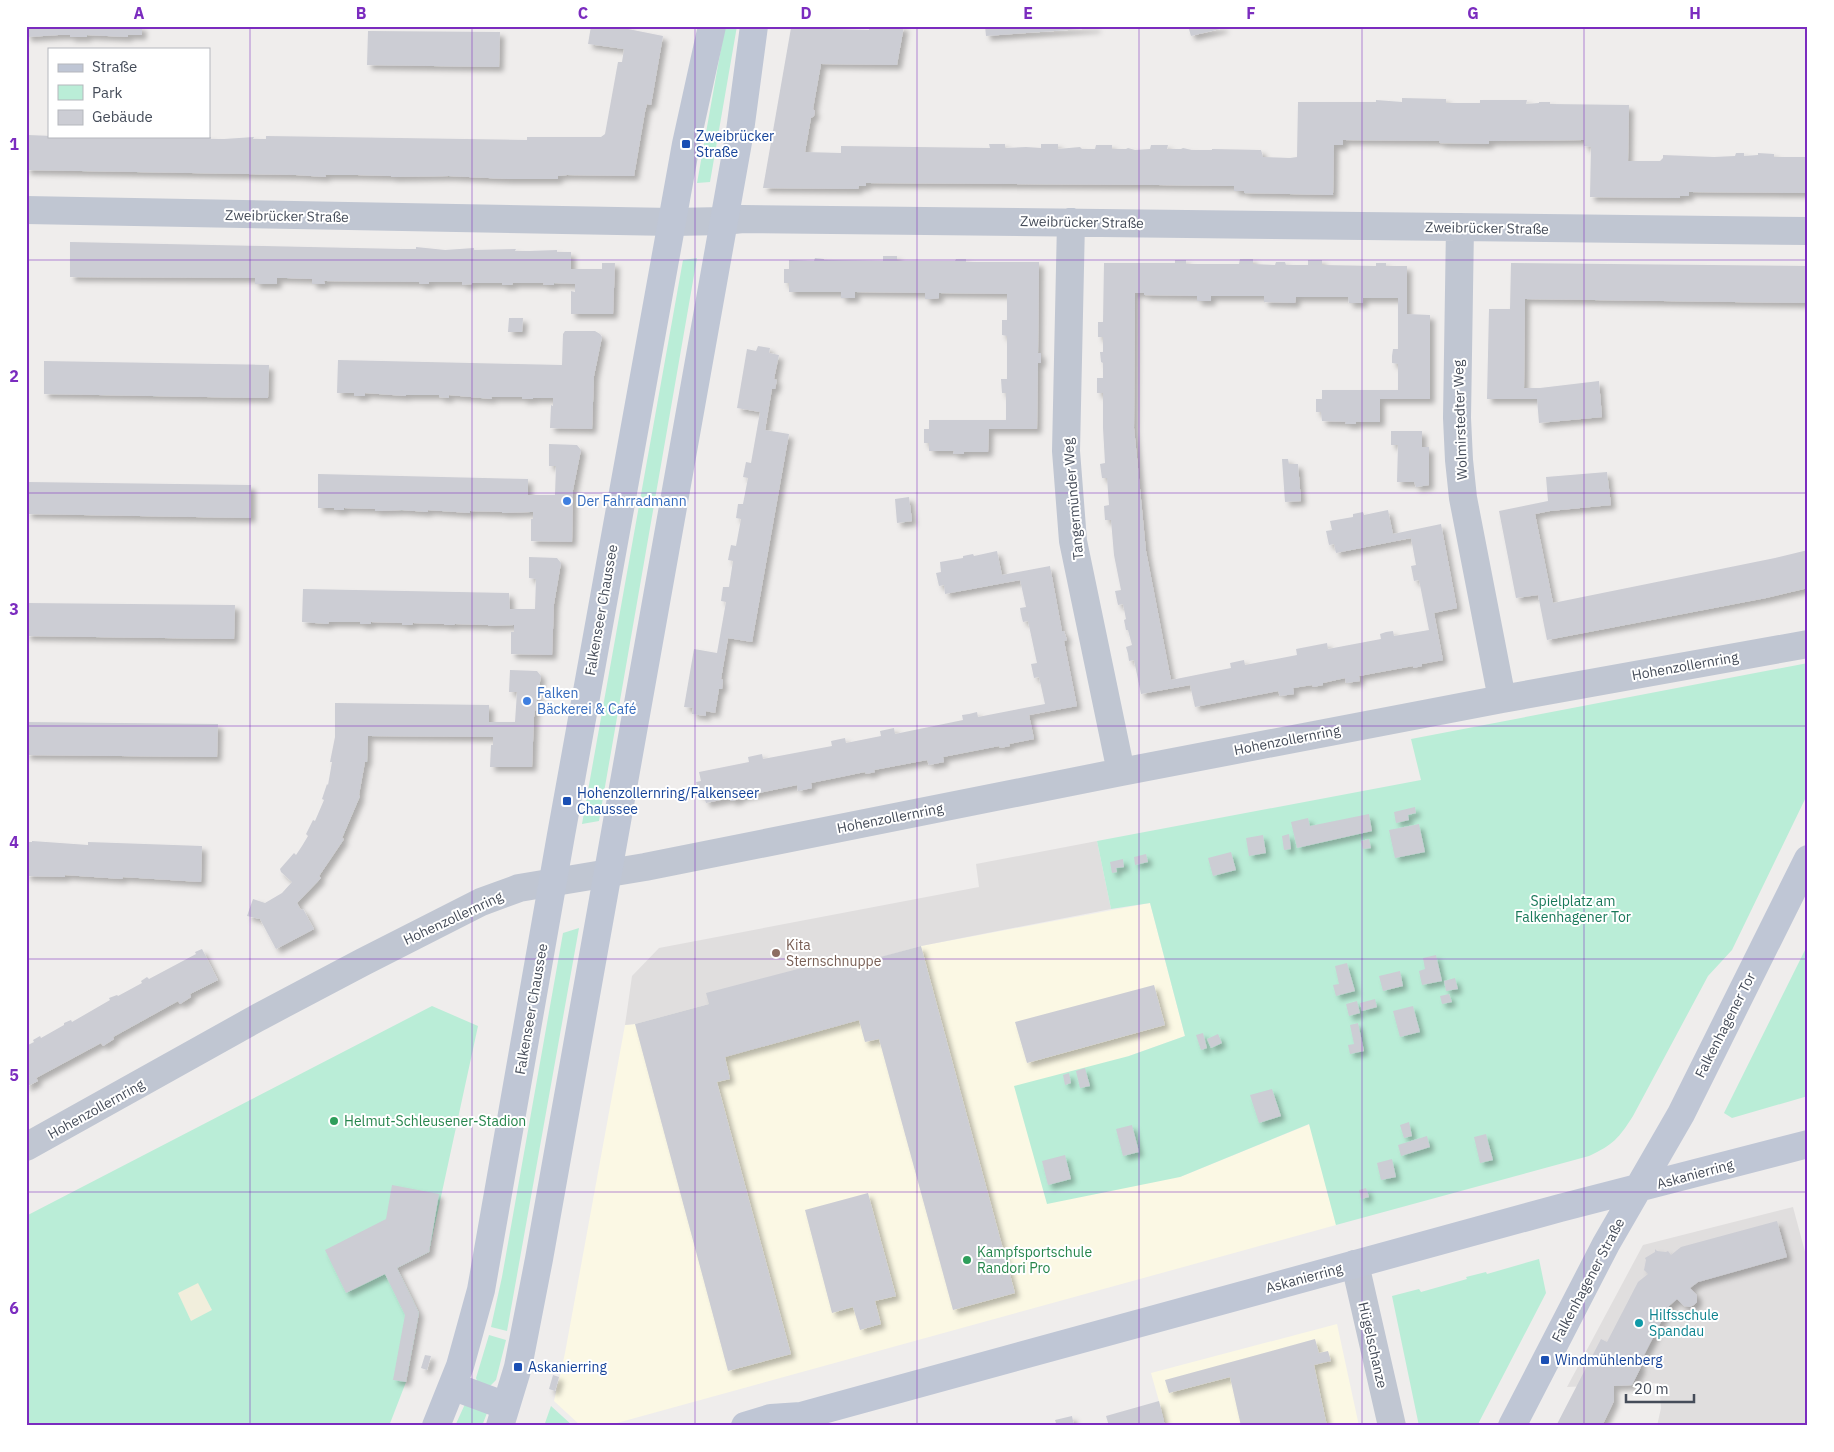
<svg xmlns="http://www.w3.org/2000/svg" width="1834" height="1452" font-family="'IBM Plex Sans',sans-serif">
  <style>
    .commercial { fill: #fbf8e4 }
    .education { fill: #e0dede }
    .green { fill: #baedd7 }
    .sand { fill: #f1eedc }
    .building { fill: #cccdd4; filter: url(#shadow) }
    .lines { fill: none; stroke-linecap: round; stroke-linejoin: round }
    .street { stroke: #c0c6d2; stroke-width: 28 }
    .secondary { stroke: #bfc6d5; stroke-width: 28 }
    .grid { fill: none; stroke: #7b2cbf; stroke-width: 1; stroke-opacity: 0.55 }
    .transit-dot { fill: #1a4fb4; stroke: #fff; stroke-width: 2 }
    .shop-dot { fill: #3f7fe0; stroke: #fff; stroke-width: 2 }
    .education-dot { fill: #8d6e63; stroke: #fff; stroke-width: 2 }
    .leisure-dot { fill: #2e9e5b; stroke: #fff; stroke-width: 2 }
    .culture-dot { fill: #0f9aa8; stroke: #fff; stroke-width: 2 }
    .labels { text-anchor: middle; stroke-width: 4; stroke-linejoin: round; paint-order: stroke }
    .transit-label { font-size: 14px; fill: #164399; stroke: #fff; text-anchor: start }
    .street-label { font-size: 14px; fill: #454c59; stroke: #fff }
    .shop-label { font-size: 14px; fill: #366cbe; stroke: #fff; text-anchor: start }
    .park-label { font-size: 14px; fill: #187859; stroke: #fff }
    .education-label { font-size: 14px; fill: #785e54; stroke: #fff; text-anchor: start }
    .leisure-label { font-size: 14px; fill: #27864d; stroke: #fff; text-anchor: start }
    .culture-label { font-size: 14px; fill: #0d838f; stroke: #fff; text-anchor: start }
    .neatline { fill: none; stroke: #7b2cbf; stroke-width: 2 }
    .grid-label { font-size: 16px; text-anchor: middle; font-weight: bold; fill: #7b2cbf }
  </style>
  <defs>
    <filter id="shadow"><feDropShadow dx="4.5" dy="4.5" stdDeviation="2.5" flood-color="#0004"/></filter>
  </defs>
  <rect width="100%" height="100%" fill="#efedec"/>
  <path class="commercial" d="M1150,903L1185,1036L1129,1056L1180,1177L1310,1124L1336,1225L606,1426H581L554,1401L565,1353L625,1025L635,1024L921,946Z
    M1337,1324L1359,1426H1166L1151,1373Z"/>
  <path class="education" d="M1097,841L1111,909L921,946L846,967L859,1020L725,1057L709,1004L635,1024L625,1025L632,976L659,948L979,887L976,864Z
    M1793,1207L1808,1263V1426H1657L1661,1408L1659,1383L1567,1387L1643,1245Z"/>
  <path class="green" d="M725,26H737L710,182L697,183Z
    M697,258L599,821L582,824L683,260Z
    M1808,663V793L1732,950L1708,976L1633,1116C1619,1138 1613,1145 1589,1156L1336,1225L1309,1124L1180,1177L1047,1204L1014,1086L1129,1056L1185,1036L1150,903L1111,909L1097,841L1421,780L1411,739Z
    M579,928L507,1331L491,1327L502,1277L563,933Z
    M1808,944V1096L1732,1118L1724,1113Z
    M432,1006L478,1026L429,1252L397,1268L419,1313L406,1382L389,1426H26V1216Z
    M1539,1259L1546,1293L1477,1426H1419L1392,1296L1419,1289L1421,1292L1467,1279L1466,1277L1486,1272L1487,1274Z
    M489,1335L506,1340L496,1380L489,1387L477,1381L476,1378Z
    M465,1404L487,1413L482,1426H455Z
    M551,1406L573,1426H544Z"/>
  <path class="sand" d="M198,1283L212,1310L191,1321L178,1293Z"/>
  <path class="building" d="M26,26H142V35H128V37L87,35V37H70V35H58L28,37L26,35Z
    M591,26H628V29L663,36L651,105L647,104L645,112L634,176L567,175L558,176V179H508L449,176L391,177V176L357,175H325L326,177L296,175L26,170V137L28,135L100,138L170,137L171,138H194L195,137H211V139H224L254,137L253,139H266V136L527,140V137H601L605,134L618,62H622L624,49L588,44Z
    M869,26H904L897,65L821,64L813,109L815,111L814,116L811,118L805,152L841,153V146L990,148L989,144H1005V148L1026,147L1041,148V144H1058V149L1080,147L1082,149H1095L1096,145H1112V149H1126L1128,148L1135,150L1150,149L1151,145H1168L1167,149H1181L1183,148L1192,150H1212V149L1261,150L1263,157L1290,158L1297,157L1298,102H1376V100L1402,102V98L1446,99V103H1480V100H1527L1526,104L1539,103V102H1550V104L1629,105L1628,161H1660L1663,158V155L1714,157L1735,156L1736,153H1744V156L1758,155V153L1774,154V157H1808V193L1689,192V196H1680V198L1590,197L1591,147L1584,146V140L1489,141V144L1439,143L1440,141L1343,140V145H1334L1333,195L1244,193V191H1234V186L1158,185L866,183V186H859L858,189L763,188L791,28L869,30Z
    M985,26H1096V28L986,36Z
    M1188,26H1223L1224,28L1191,36Z
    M368,31L500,32L499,67L367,65Z
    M70,242L402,249H416V247L445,250L474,248V250L516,249L515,251H529L557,250V252H571V269H602V263H615L613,314H571V291L575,292V284L554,283V285H543L544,283H513L512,285H502V283H472V284L462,285V282H429V284H420L419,282L324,281L325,284H312V279L287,278H277V284H255V278L70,277Z
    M883,256H897V261H955L956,259H966V262H1039L1038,353H1041V363H1038L1037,429H989L988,452H964V454H953L954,451H929V443H924V429H929V420H1006V393H1002L1001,379H1007V336L1002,335V320H1007V294L939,293V298L932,299H925V293L855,292V298H841V292H789V283H784V269H789V260L814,261L815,258L824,259V260L883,261Z
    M1240,259H1253V264L1275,265L1276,262H1285L1286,265H1308V260H1322V265L1376,266V263H1386V266H1407V314L1430,315V399H1380V422H1356V424H1345L1346,422L1322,421L1321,412H1316V399H1322V390H1398V364L1392,363V356L1393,349H1398V298H1363V303H1349L1348,297H1296L1295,303L1264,302V296H1211V301H1197V296L1144,295V293H1135L1134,428L1138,468L1146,551L1171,680L1231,668L1230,663L1244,660L1245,665L1297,655L1296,649L1327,643L1328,649L1381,639L1380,634L1386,632L1393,631L1394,636L1429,630L1419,580L1414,581L1411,566L1416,565L1411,538L1336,553L1334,544L1329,545L1326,531L1332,530L1330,521L1353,517V514L1363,512L1364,515L1388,510L1393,534L1441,524L1457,608L1434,613L1443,660L1422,664V666L1413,668V666L1359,676L1360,681L1346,683L1345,678L1323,683V685L1313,687L1312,685L1293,688L1294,694L1280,696L1278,691L1195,707L1190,685L1141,694L1134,660L1129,661L1128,654L1126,647L1132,645L1128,630H1126L1124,620L1126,619L1123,604L1118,605L1115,591L1121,590L1114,555L1111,520H1105L1104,506L1109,505L1107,478H1102L1100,464L1105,463L1103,428V393H1097V378H1103V363L1101,362L1100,352H1103V337H1098V322H1103L1104,263H1175V260H1186V264H1239Z
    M1511,263L1808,266V303L1525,299L1524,388H1540L1599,381L1602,417L1539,423L1537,399H1487L1489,309H1510Z
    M509,318H523L522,332H508Z
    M565,331H595L600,334L602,337L594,376L592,429L550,428L551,405L553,406V398H533V399H522V397H491L492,399L449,395V398L439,397V395H406V396L365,393V396H354V393H337L338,360L562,365L563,334Z
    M758,346L770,348L769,353L779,355L774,379L777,380L775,389H772L765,430L789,434L752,642L728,638L721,679L723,680L722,689H719L715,713L706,711V716L692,714L693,708L684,707L694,649L717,653L726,602L721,601L723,587H729L733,561L728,560L731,545L736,546L741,519L736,518L738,504H743L748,478L743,477L746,462L751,463L760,412L737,408L747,349L756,351Z
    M44,361L269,365L268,398L44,394Z
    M1391,431H1422V447H1429V485L1416,487L1414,482H1397L1398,445H1391Z
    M549,444L577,445L581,450L573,490L572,542L531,541V519H533V512H530L502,513V512L470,511V513L428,510V512L402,510L375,511V509L344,508V510H334V508H318V474L528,479V495H555L556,466H549Z
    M1282,459H1288L1289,464H1298L1301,501L1285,502Z
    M1607,472L1611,505L1550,511L1535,514L1553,603L1775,558L1808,550V588L1766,598L1547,640L1538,595L1516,598L1499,511L1548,501L1546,477Z
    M28,482L251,485V518L27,514Z
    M909,497L912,521L897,523L895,499Z
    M997,551L1002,575L1050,566L1062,631H1064L1067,640L1064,641L1077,706L1029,715L1034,739L1009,744L1010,746L1000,748L999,746L943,757L944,762L929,765L927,760L874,770L875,772L866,774L865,772L811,783L812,788L798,791L797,785L740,797V799L731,801L730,798L706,803L703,794L699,795L696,782L701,781L699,772L749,762L748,757L762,754L763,759L832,746L831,741L845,738L846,743L881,736L880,731L894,728L895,734L963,720L962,715L969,714L977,712L978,717L1045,704L1039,677L1034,678L1031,664L1037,663L1028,621L1023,622L1021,614L1020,608L1026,607L1020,580L945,594L944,585L939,586L936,573L941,572L940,562L963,558V556L973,554L974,556Z
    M529,557L557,558L561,563L554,604L552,655L511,654V632H514V625L488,626V625L455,624L454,625H445L444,624L413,623L412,625H402V623L371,622V624H360V622H329L328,624L302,622L303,589L509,593L510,609H535L536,579L529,578Z
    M26,603L235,605L234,639L26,636Z
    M510,670L537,671L541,676L534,717L532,767H490L491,745H493V737L368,736L367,762H365L359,795L360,796L342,838L344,839L319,876L321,878L297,903L301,910L303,909L314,929L276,949L260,919L247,916L253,899L265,903L282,893L292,882L281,872L280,869L294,853L296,855L302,846L308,836L306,834L313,820L315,821L324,800L322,799L327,784L328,785L332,762H330L335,737V703L489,705V722H515L517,692H509Z
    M26,722L218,724L217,757L26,755Z
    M1415,807L1416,813L1408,815L1409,820L1396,823L1394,812Z
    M1369,814L1372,831L1297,848L1291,822L1308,818L1310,826Z
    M1419,824L1425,852L1395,858L1389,830Z
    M1289,834L1291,849L1284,850L1282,836Z
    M1263,835L1266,853L1249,856L1246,838Z
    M1369,839L1371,848L1363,849L1361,841Z
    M32,841L88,845V842L202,846L201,882L123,877L122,879L65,875V877L26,876V842H32Z
    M1231,852L1236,870L1213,876L1208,858Z
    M1146,854L1148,862L1135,865L1134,857Z
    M1123,859L1124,867L1116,868L1117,872L1112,873L1110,862Z
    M921,946L1015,1293L953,1310L879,1039L865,1042L859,1020L725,1057L730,1079L717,1082L791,1354L728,1371L635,1024L709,1004L706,993L844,957L847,966Z
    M202,949L218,980L190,994L191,997L180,1004L178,1001L113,1037L114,1039L103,1046L101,1043L36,1078L38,1081L26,1087V1046L34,1042L33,1040L40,1036L41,1038L64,1025V1023L71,1020L72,1022L110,1000L109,998L117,995L118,996L142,983L141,981L147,977L149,979L196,954L195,952Z
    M1436,955L1442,981L1422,985L1419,971L1425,969L1423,958Z
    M1347,963L1355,991L1336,996L1333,985L1339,984L1335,966Z
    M1400,971L1403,986L1383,991L1379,976Z
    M1455,978L1458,989L1446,991L1444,981Z
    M1154,985L1165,1025L1027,1063L1015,1022Z
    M1449,994L1452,1002L1442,1004L1440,996Z
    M1375,999L1377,1007L1362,1011L1360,1003Z
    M1357,1001L1360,1013L1349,1016L1346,1004Z
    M1413,1006L1420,1032L1400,1037L1393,1011Z
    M1358,1023L1364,1051L1350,1054L1348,1045L1354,1044L1350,1025Z
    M1203,1033L1207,1048L1201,1050L1196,1035Z
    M1218,1034L1222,1043L1211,1048L1207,1039Z
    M1085,1068L1090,1086L1080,1088L1076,1071Z
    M1069,1073L1071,1083L1065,1085L1063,1075Z
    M1272,1089L1281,1116L1259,1123L1250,1095Z
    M1409,1122L1412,1136L1404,1138L1400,1125Z
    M1132,1125L1139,1152L1123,1156L1116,1129Z
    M1486,1134L1493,1160L1480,1163L1474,1137Z
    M1427,1136L1430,1147L1401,1156L1398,1145Z
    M1065,1155L1071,1179L1048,1185L1042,1161Z
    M1392,1159L1396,1177L1381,1180L1377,1163Z
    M392,1185L439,1194L429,1252L397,1268L419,1313L406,1382L393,1380L405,1315L385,1274L346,1293L325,1250L386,1219Z
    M1366,1188L1369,1197L1361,1199L1359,1190Z
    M868,1193L896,1296L875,1301L881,1324L860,1330L853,1307L832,1313L805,1210Z
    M1777,1221L1787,1257L1698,1282L1690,1288L1697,1295V1302L1694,1305L1690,1307L1684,1306L1677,1299L1669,1306L1639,1365L1641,1367L1632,1385L1614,1386V1401L1602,1426H1556L1601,1339L1607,1342L1638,1282L1648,1274L1644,1270L1646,1260L1645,1258L1655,1252V1249L1657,1251L1666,1252L1668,1251L1671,1255L1681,1247Z
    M1315,1339L1319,1353L1328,1351L1331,1361L1314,1365L1327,1426H1241L1230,1377L1169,1393L1165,1380Z
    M425,1355L431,1356L427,1370L421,1368Z
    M553,1375L559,1377L555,1391L549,1389Z
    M1159,1401L1165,1426H1109L1106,1416Z
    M1072,1416L1074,1426H1057L1055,1420Z"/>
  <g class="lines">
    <path class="street" d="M26,210L672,222L724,221L743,219L1808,231
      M1071,222L1066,451L1073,541L1121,772
      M1460,227L1457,418L1459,460L1463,498L1502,699
      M26,1147L259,1017L363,962L481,902L519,888L645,867L1121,772L1502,699L1808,644
      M1355,1264L1392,1426"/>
    <path class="secondary" d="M452,1386L506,1406
      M436,1426L460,1366L481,1290L561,835L686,144L712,26
      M500,1426L518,1367L539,1259L740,131L754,26
      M745,1426L771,1418L801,1416L1560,1208L1808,1144
      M1512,1426L1606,1244L1681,1114L1808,859"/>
  </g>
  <path class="grid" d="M250,26V1426M472,26V1426M695,26V1426M917,26V1426M1139,26V1426M1362,26V1426M1584,26V1426M26,260H1808M26,493H1808M26,726H1808M26,959H1808M26,1192H1808"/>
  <g class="transit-dot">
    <rect x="681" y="139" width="10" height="10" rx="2.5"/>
    <rect x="562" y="796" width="10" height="10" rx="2.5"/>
    <rect x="1540" y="1355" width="10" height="10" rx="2.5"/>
    <rect x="513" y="1362" width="10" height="10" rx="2.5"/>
  </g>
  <g class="shop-dot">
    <circle cx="567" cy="501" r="5"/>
    <circle cx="527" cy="701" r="5"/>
  </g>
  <circle class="education-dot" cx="776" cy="953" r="5"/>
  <g class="leisure-dot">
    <circle cx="334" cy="1121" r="5"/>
    <circle cx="967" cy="1260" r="5"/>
  </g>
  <circle class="culture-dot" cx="1639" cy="1323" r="5"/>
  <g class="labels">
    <g class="transit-label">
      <text x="696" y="141">Zweibrücker<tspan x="696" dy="16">Straße</tspan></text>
      <text x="577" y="798">Hohenzollernring/Falkenseer<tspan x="577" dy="16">Chaussee</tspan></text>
      <text x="1555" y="1365">Windmühlenberg</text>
      <text x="528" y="1372">Askanierring</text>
    </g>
    <g class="street-label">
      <text transform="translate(287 216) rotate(1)" y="5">Zweibrücker Straße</text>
      <text transform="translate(1082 222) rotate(1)" y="5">Zweibrücker Straße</text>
      <text transform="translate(1487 228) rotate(1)" y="5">Zweibrücker Straße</text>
      <text transform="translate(1460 420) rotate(-92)" y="5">Wolmirstedter Weg</text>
      <text transform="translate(1073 499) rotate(-95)" y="5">Tangermünder Weg</text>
      <text transform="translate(601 610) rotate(-80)" y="5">Falkenseer Chaussee</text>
      <text transform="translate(1685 666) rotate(-10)" y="5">Hohenzollernring</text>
      <text transform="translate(1287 740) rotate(-11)" y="5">Hohenzollernring</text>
      <text transform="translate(890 818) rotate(-11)" y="5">Hohenzollernring</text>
      <text transform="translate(453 918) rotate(-25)" y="5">Hohenzollernring</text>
      <text transform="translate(531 1009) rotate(-80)" y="5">Falkenseer Chaussee</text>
      <text transform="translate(1725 1025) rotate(-63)" y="5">Falkenhagener Tor</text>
      <text transform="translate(96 1109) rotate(-29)" y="5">Hohenzollernring</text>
      <text transform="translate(1695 1174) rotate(-15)" y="5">Askanierring</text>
      <text transform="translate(1304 1278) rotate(-15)" y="5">Askanierring</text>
      <text transform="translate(1588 1280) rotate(-62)" y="5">Falkenhagener Straße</text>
      <text transform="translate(1373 1345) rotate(77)" y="5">Hügelschanze</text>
    </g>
    <g class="shop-label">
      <text x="577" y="506">Der Fahrradmann</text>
      <text x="537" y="698">Falken<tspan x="537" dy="16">Bäckerei &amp; Café</tspan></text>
    </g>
    <g class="park-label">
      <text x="1573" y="906">Spielplatz am<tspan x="1573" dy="16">Falkenhagener Tor</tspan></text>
    </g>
    <g class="education-label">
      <text x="786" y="950">Kita<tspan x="786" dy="16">Sternschnuppe</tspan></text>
    </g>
    <g class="leisure-label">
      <text x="344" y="1126">Helmut-Schleusener-Stadion</text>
      <text x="977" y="1257">Kampfsportschule<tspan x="977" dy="16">Randori Pro</tspan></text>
    </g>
    <g class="culture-label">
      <text x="1649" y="1320">Hilfsschule<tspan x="1649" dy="16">Spandau</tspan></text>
    </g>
  </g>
  <rect width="1834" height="1452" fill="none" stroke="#ffffff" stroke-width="55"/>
  <rect x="48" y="48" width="162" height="90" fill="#ffffff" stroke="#b5b7bd"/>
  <rect x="58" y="64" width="25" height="8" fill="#bfc6d5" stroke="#b5b7bd"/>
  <text x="92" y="72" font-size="15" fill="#454c59">Straße</text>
  <rect x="58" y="85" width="25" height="15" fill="#baedd7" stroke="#b5b7bd"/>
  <text x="92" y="98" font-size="15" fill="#454c59">Park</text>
  <rect x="58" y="110" width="25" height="15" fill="#cccdd4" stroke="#b5b7bd"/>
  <text x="92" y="122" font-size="15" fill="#454c59">Gebäude</text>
  <path d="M1626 1394v8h68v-8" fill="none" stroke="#454c59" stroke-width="2.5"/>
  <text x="1634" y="1394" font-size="15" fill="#454c59" stroke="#ffffff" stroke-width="4" paint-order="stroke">20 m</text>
  <rect x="28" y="28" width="1778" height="1396" class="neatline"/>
  <g class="grid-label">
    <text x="139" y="19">A</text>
    <text x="361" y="19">B</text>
    <text x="583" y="19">C</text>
    <text x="806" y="19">D</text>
    <text x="1028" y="19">E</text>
    <text x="1251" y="19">F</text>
    <text x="1473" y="19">G</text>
    <text x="1695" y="19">H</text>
    <text x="14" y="150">1</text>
    <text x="14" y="382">2</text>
    <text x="14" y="615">3</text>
    <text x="14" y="848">4</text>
    <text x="14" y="1081">5</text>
    <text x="14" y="1314">6</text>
  </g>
</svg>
